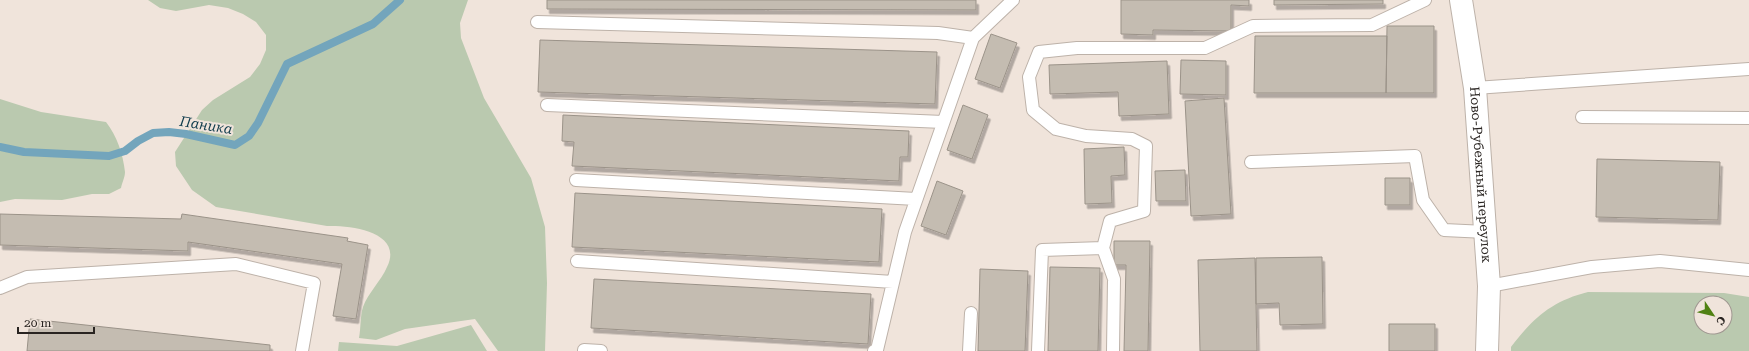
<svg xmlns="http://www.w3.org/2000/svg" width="1749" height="351" font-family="'Roboto Serif',serif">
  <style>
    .green { fill: #bac9af; fill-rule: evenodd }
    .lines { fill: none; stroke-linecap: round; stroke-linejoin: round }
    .stream { stroke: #73a5bc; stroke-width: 8 }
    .building { fill: #c4bcb1; stroke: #9b9389; filter: url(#shadow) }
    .lane-casing { stroke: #bdb2a9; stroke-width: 14 }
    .street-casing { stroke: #bdb2a9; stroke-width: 24 }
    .lane { stroke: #fff; stroke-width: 12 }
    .street { stroke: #fff; stroke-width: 22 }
    .labels { text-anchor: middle; stroke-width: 4; stroke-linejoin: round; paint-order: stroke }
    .street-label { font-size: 13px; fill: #292421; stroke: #f0e4db }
    .water-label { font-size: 14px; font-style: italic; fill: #103c4d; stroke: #f0e4db }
  </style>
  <defs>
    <filter id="shadow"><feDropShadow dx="2.5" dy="4.5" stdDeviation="0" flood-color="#0004"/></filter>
  </defs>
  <rect width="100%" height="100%" fill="#f0e4db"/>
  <path class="green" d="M148,0H468L460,23L461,38L484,98L531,178L545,227L547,283L545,351H498L475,319L405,329L376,340L359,338C361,328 360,316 363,307C368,293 381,281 387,267C404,232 351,225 327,226L216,207L192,190L176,166L175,152L202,110L213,100L250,77L260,64L266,50V35L256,22L243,14L228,8L209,5L176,11L160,8Z
    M0,99L41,112L106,122C117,136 123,154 125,172C125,177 122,183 121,188L109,194H92L62,200L15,199L0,202Z
    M1588,292L1724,293L1749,297V351H1511V347C1533,318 1552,301 1588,292ZM1701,303H1725V327H1701Z
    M471,325L487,351H338L339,342L397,346Z"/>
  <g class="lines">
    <path class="stream" d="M0,147L24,152L109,156L125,151L138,141L153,133L169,132L186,134L235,145L249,136L258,123L287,64L373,24L400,0"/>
  </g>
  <path class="building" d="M547,0H976V10L547,9Z
    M1121,0H1249V6L1231,5V31L1153,30V35L1121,34Z
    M1274,0H1383V4L1274,5Z
    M1387,26H1434V93H1386Z
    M991,34L1017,43L1000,88L975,79Z
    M1255,36H1387L1386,93H1254Z
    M540,40L937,52L935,104L538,92Z
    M1181,60L1226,61V95L1180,94Z
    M1167,61L1169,114L1119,116L1118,92L1050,94L1049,65Z
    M1224,98L1231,214L1191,216L1185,101Z
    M963,105L988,115L972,159L947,150Z
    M563,115L909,131L908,157H900L899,181L572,166L574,142L562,141Z
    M1124,147L1125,175L1111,176L1112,203L1085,204L1084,149Z
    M1597,159L1720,162L1718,220L1596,217Z
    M1185,170L1186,201H1156L1155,171Z
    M1385,178H1410V205H1385Z
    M937,181L963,191L946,235L921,226Z
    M575,193L882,209L879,262L572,247Z
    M0,214L181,219L182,214L348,238L347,241L368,245L356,319L333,316L342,264L188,242V251L0,245Z
    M1114,241H1150L1148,351H1124L1126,265H1114Z
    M1322,257L1323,324L1280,325L1279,303L1256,304V258Z
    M1255,258L1257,351H1200L1198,260Z
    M1050,267L1100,268L1098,351H1048Z
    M980,269L1028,271L1025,351H978Z
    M594,279L871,294L868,344L591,328Z
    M30,319L270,345V351H27Z
    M1389,324H1435V351H1389Z"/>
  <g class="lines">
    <g class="lane-casing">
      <path id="lane" d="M537,22L938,33L973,38
        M1475,88L1749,69
        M547,105L943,122
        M1582,117L1749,118
        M1251,162L1415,156L1423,200L1444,230L1486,232
        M576,180L916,199
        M1103,248L1110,221L1144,211L1146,146L1132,139L1086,136L1056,129L1033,110L1029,77L1039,52L1077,48H1205L1253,26L1372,25L1425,0
        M577,261L893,282
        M1489,286L1592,267L1660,261L1749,270
        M0,288L27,277L236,264L314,283L302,351
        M584,350L601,351
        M874,351L877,350L905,232L973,38L1013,0
        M969,351L971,313
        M1038,351L1042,250L1103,248L1114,279L1113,351"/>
    </g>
    <g class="street-casing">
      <g id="street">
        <path id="s1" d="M1461,0L1475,88L1489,286L1487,351"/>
      </g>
    </g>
    <use href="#lane" class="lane"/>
    <use href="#street" class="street"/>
  </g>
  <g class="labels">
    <g class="street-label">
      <text dy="5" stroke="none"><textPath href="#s1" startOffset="176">Ново-Рубежный переулок</textPath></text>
    </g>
    <g class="water-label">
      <text transform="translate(206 125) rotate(9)" y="5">Паника</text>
    </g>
  </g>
  <g transform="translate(1713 315) rotate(125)"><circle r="19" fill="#f0e4db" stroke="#a09791"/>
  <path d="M0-3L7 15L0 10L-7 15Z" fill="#508113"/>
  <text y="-6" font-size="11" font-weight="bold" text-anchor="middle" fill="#292421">С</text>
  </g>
  <path d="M18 327v6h76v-6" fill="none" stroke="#292421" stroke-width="2"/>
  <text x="24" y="327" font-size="12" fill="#292421" stroke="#f0e4db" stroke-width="3" paint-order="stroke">20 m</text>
</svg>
